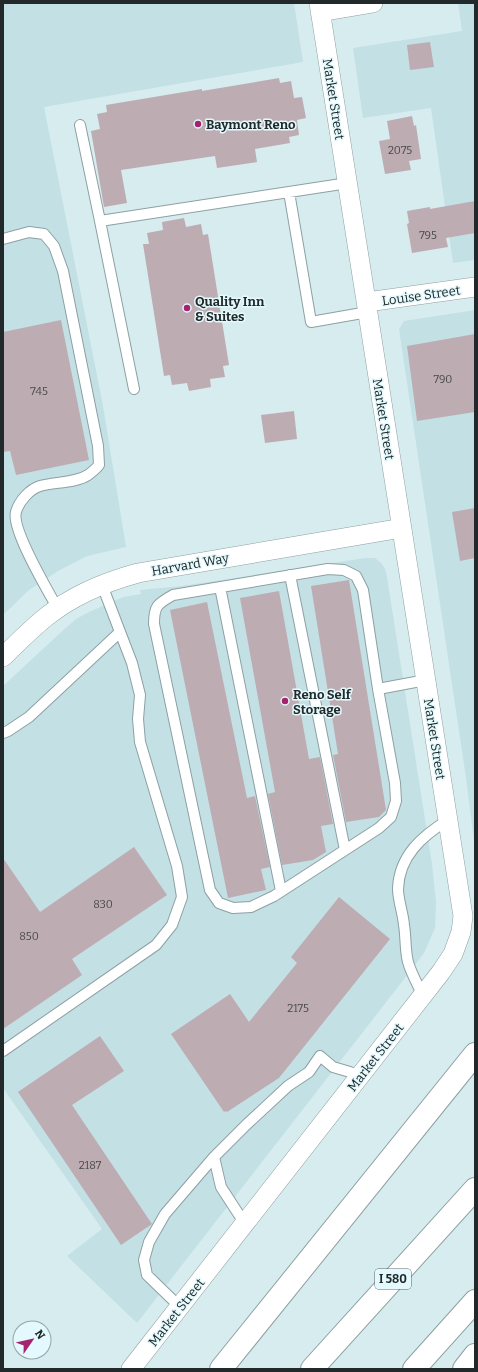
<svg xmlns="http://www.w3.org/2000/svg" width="478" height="1372" font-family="Bitter,serif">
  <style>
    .built { fill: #c3e0e5 }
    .building { fill: #beacb3 }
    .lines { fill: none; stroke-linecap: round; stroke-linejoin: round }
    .service-casing { stroke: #8da0a3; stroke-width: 12 }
    .minor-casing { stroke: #8da0a3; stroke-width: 20 }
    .motorway-casing { stroke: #8da0a3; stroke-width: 24 }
    .service { stroke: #fff; stroke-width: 10 }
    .minor { stroke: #fff; stroke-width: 19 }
    .motorway { stroke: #fff; stroke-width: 22 }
    .poi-dot { fill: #a5226e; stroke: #e4f9fd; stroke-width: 1.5 }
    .labels { text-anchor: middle; stroke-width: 3; stroke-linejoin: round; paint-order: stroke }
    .number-label { font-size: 11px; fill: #484a4c }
    .shield { fill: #e4f9fd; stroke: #5c6769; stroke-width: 1 }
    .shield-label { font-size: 12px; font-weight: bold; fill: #21292a }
    .street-label { font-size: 13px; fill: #21292a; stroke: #e4f9fd }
    .poi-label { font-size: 13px; font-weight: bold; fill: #21292a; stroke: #e4f9fd; text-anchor: start }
  </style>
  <rect width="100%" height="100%" fill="#d7ecef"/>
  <path class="built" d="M3,3H294L303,62L44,107L103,406L126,547L87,556L58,571L29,590L3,615Z
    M458,3H475V260L453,263L431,108L363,118L353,48L462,31Z
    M475,310V849L466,778L399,329L404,321Z
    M365,558H375L382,564L385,569L387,577L432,864L436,902L435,928L424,953L401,983L137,1323L67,1256L102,1229L3,1088V686L59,634L76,619L89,612L123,597L141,594L140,590L182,586Z"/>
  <path class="building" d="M430,42L434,67L410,70L407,45Z
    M279,78L280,83L291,81L294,98L302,97L306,118L297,120L299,135L289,137L290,143L255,149L257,162L217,168L215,156L121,170L127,203L104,207L91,131L100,129L97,114L107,112L106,105L202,89V91Z
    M412,116L414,126L416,125L421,159L409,161L411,170L385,174L379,141L390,139L387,121Z
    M475,201V233L446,238L448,247L412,253L407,224L409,223L407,211L430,207V209Z
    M184,218L186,227L201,224L203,235L208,234L229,365L223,366L225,377L210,379L211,387L189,391L187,383L172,385L170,375L164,376L143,244H149L147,233L163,230L162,222Z
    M61,320L89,460L16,475L10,451L3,452V332Z
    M475,334V412L417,421L407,346Z
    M294,411L297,439L265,443L261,415Z
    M475,508V558L460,561L452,512Z
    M349,580L386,810L379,817L346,822L333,755L338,754L311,586Z
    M279,591L309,759L320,757L333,824L321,826L326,852L313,860L282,865L268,794L275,792L240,598Z
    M207,602L247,798L255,796L270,867L261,869L266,890L228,898L170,610Z
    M134,847L167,895L72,959L82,975L3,1029V858L40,912Z
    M339,897L390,939L279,1078L227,1112L226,1111L224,1112L171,1034L230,994L249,1022L297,963L291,957Z
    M100,1036L124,1071L72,1105L152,1224L121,1245L18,1092Z"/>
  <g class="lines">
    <g class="service-casing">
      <path id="service" d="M80,125L100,221
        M289,192L311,322L368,312
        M3,239L29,232L44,234L54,246L63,271L98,446L99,465C96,469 92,472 88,475C76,483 54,482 40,486C30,489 19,501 16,512C11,529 48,591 58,609
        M134,389L100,221L348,183
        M290,575L345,850
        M220,587L281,891
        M378,689L395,783L396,801L391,817L379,828L274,896L251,907L233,908L219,903L210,890L154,624C154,606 157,604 173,595L328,569L344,570L356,576L363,590L378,689L426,680
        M3,733L8,731L29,717L120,632
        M423,996C418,985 411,973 408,962C405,951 406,937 404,925C403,913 398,900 398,889C399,856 422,836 448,820
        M3,1051L156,945L172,925L182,897L177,866L140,742L138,719L140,695L132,663L102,585
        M214,1157L221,1187L245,1224
        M180,1307L147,1275L144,1260L149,1242L165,1214L214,1157L246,1125L288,1086L309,1072L320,1056L333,1067L350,1072L360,1077"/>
    </g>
    <g class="minor-casing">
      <path id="minor" d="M320,12L373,3
        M367,302L475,287
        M3,657C17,643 31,629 46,617C73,595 105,582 138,573L402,528
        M131,1369L441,972L453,954L461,932L463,916L319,3"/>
    </g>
    <g class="motorway-casing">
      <path id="motorway" d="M221,1369L475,1054
        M312,1369L475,1189
        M414,1369L475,1301
        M464,1369L475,1355"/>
    </g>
    <use href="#service" class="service"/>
    <use href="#minor" class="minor"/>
    <use href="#motorway" class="motorway"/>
  </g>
  <g class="poi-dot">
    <circle cx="198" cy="124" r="4"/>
    <circle cx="187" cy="308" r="4"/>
    <circle cx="285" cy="701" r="4"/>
  </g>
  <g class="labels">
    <g class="number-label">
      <text x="400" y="154">2075</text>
      <text x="428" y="239">795</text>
      <text x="443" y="383">790</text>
      <text x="39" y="395">745</text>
      <text x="103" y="908">830</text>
      <text x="29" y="940">850</text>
      <text x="298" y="1012">2175</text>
      <text x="90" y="1169">2187</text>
    </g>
    <rect class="shield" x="375" y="1269" width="36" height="20" rx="3"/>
    <g class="shield-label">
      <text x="393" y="1283">I 580</text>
    </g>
    <g class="street-label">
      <text transform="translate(334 99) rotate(81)" y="5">Market Street</text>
      <text transform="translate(421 295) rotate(-8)" y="5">Louise Street</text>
      <text transform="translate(384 419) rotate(81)" y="5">Market Street</text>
      <text transform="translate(190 564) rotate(-10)" y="5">Harvard Way</text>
      <text transform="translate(435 739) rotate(81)" y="5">Market Street</text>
      <text transform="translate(375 1057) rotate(-52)" y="5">Market Street</text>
      <text transform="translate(176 1312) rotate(-52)" y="5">Market Street</text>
    </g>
    <g class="poi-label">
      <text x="206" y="129">Baymont Reno</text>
      <text x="195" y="306">Quality Inn<tspan x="195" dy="15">&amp; Suites</tspan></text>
      <text x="293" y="699">Reno Self<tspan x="293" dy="15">Storage</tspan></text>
    </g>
  </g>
  <rect width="478" height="1372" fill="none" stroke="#21292a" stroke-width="8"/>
  <g transform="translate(32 1340) rotate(56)"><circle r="19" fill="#e4f9fd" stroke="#96a6a9"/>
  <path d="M0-3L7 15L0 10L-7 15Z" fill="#a5226e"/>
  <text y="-6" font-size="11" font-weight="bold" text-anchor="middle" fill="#21292a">N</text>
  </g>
</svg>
